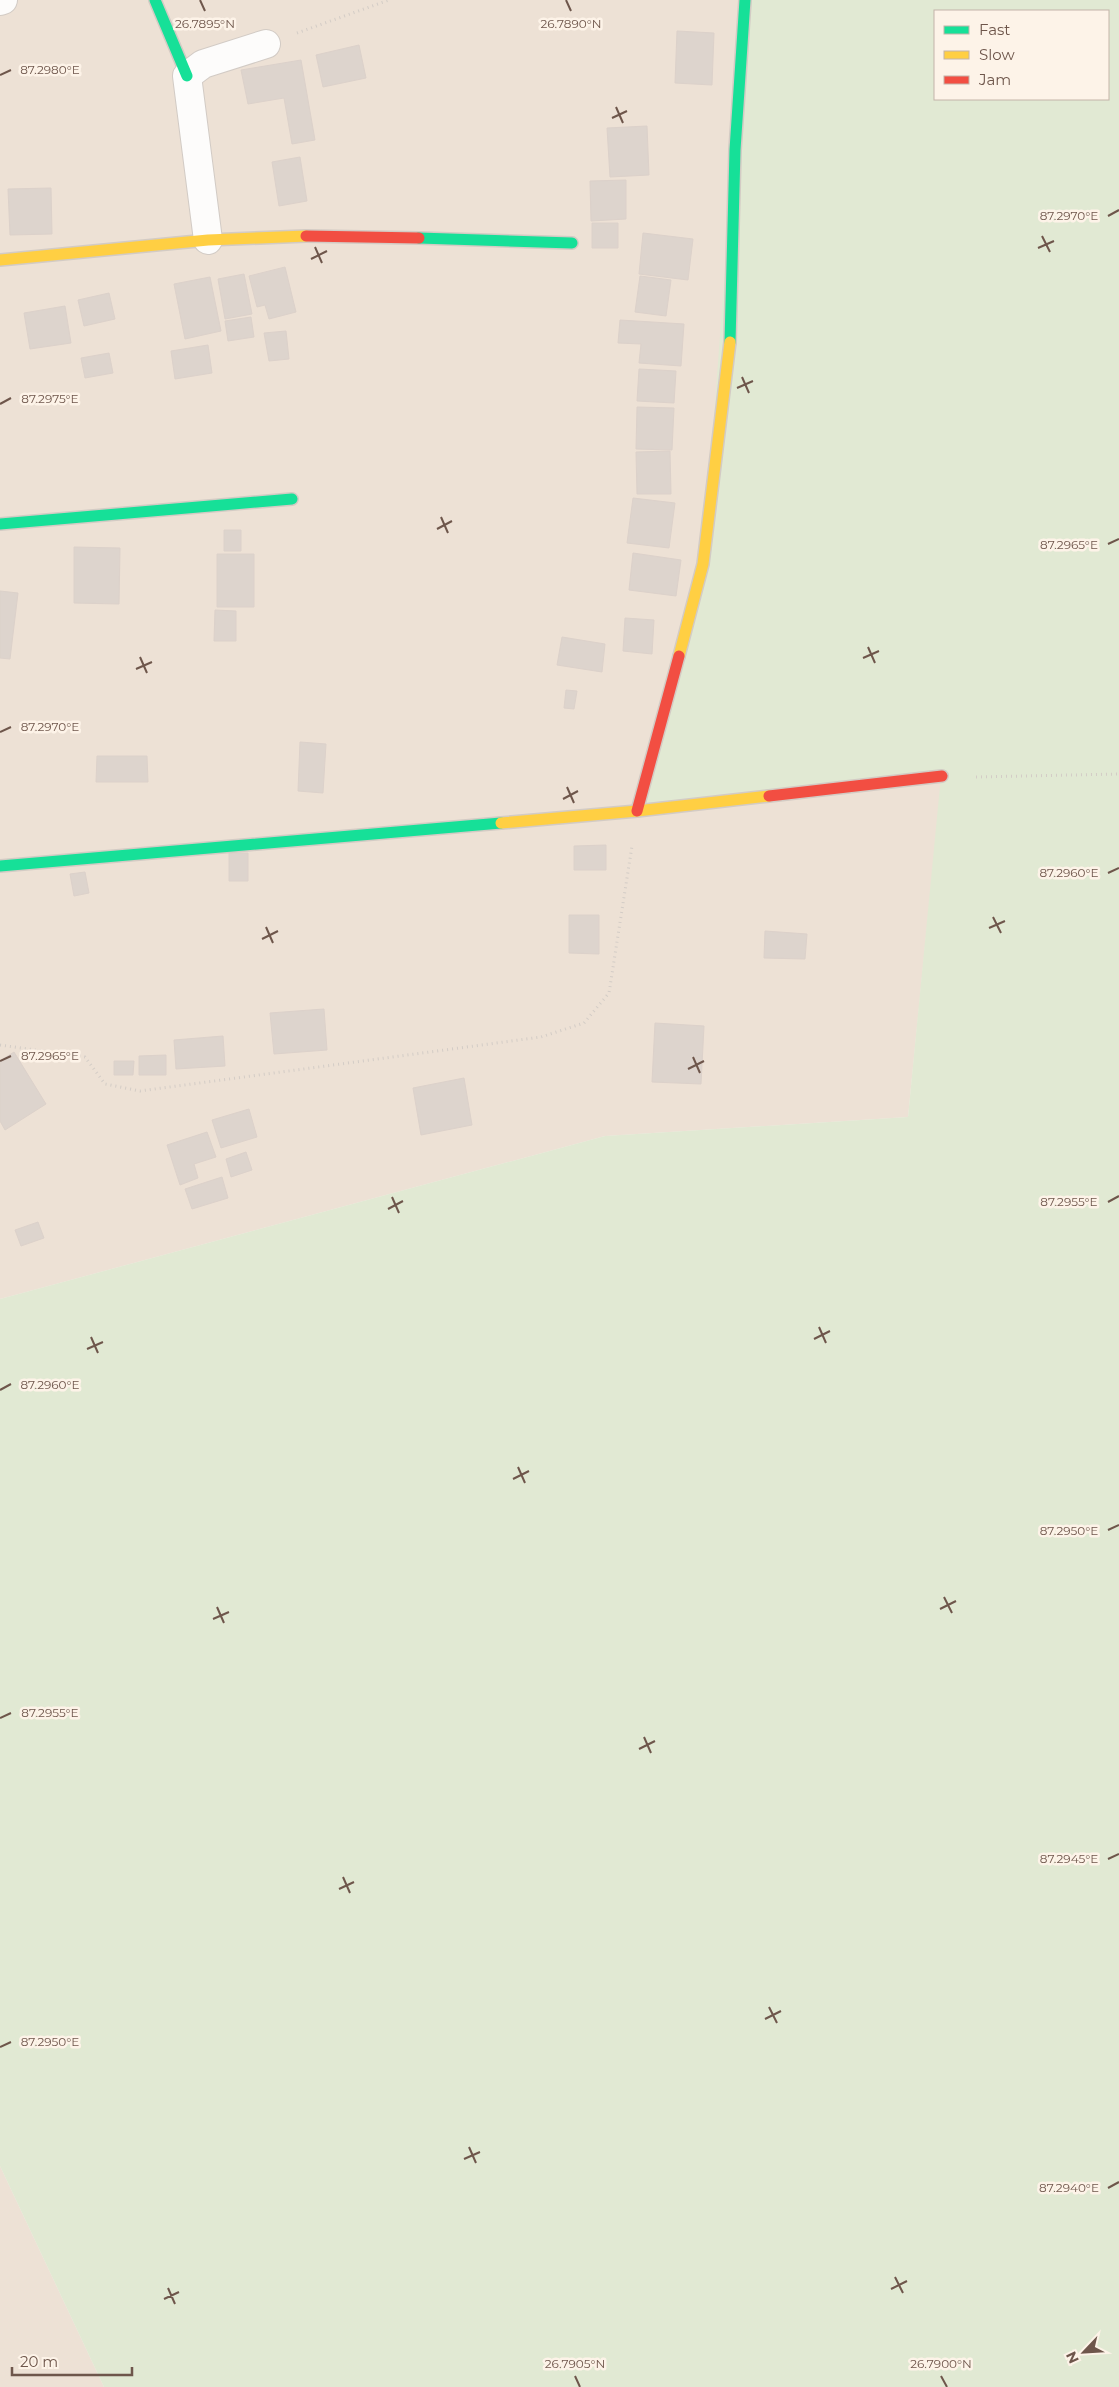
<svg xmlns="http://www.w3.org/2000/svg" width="1119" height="2387" font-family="Montserrat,sans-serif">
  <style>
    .residential { fill: #ede1d5 }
    .green { fill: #e1e9d3; fill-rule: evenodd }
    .building { fill: #ddd4cd; stroke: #dcd1ca }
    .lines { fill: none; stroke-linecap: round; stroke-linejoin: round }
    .street-casing { stroke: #d2cbc5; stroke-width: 30 }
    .fast-casing { stroke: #d3cbc4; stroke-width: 14 }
    .slow-casing { stroke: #d3cbc4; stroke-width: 14 }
    .jam-casing { stroke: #d3cbc4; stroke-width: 14 }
    .path { stroke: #d3ccc6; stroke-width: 3; stroke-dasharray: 1 4; stroke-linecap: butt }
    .street { stroke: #fdfcfb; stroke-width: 28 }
    .fast { stroke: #16e098; stroke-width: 11 }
    .slow { stroke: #ffcf43; stroke-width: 11 }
    .jam { stroke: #f24e42; stroke-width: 11 }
    .ticks { fill: none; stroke: #6e564b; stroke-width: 2 }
    .ticks-label { font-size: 12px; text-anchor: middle; fill: #6e564b; stroke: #fdf3e8; stroke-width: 5; stroke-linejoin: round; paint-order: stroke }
  </style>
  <rect width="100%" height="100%" fill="#f4eee7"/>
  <path class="residential" d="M0,0H745L942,776L908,1117L605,1136L0,1299Z
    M0,2166L104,2387H0Z"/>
  <path class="green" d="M745,0H1119V2387H104L0,2166V1299L605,1136L908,1117L941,776L637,811L703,564ZM935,11H1108V99H935Z"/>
  <path class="building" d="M677,31L714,33L712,85L675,83Z
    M359,45L366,78L323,87L316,55Z
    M301,60L315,140L292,144L284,98L248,104L241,70Z
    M647,126L649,175L610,177L607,128Z
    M300,157L307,201L279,206L272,162Z
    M626,180V219L591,221L590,181Z
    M51,188L52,234L10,235L8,189Z
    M592,223H618V248H592Z
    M643,233L693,239L688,280L639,274Z
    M285,267L296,312L269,319L265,305L257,307L249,276Z
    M244,274L252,314L225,319L218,279Z
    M640,276L671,280L666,316L635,312Z
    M210,277L221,331L185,339L174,284Z
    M109,293L115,319L84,326L78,300Z
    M65,306L71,343L30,349L24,313Z
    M251,317L254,337L228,341L225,321Z
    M620,320L684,324L681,366L639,363L641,344L618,343Z
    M286,331L289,359L269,361L264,333Z
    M208,345L212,373L175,379L171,351Z
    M109,353L113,373L85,378L81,358Z
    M639,369L676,371L674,403L637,401Z
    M637,407L674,408L672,450L636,449Z
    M670,451L671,494H637L636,452Z
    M633,498L675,503L669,548L627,543Z
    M224,530H241V551H224Z
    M74,547L120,548L119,604L74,603Z
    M633,553L681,560L676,596L629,590Z
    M217,554H254V607H217Z
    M0,591L18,593L10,659L0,658Z
    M215,610L236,611V641H214Z
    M625,618L654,620L652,654L623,651Z
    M562,637L605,644L602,672L557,665Z
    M566,690L577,691L574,709L564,708Z
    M300,742L326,744L323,793L298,791Z
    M97,756H147L148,782H96Z
    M606,845V870H574V846Z
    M229,853H248V881H229Z
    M85,872L89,893L74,896L70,874Z
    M569,915H599V954L569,953Z
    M765,931L807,934L805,959L764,958Z
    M324,1009L327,1050L274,1054L270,1013Z
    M655,1023L704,1026L701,1084L652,1082Z
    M223,1036L225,1066L176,1069L174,1040Z
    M14,1052L46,1104L5,1130L0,1121V1061Z
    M166,1055V1075H139V1056Z
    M114,1061H134L133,1075H114Z
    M464,1078L472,1125L421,1135L413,1088Z
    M249,1109L257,1137L221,1148L212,1120Z
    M207,1132L216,1157L194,1164L198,1178L180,1185L167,1145Z
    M246,1152L252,1170L231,1177L226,1159Z
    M222,1177L228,1198L192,1209L185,1189Z
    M38,1222L44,1238L21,1246L15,1230Z"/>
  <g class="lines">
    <g class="street-casing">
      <path id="street" d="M0,1L3,0
        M208,240L187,76L203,64L266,44"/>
    </g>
    <g class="fast-casing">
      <path id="fast" d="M155,0L187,76
        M419,238L572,243
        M730,342L735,150L745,0
        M0,524L292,499
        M0,866L501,823"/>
    </g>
    <g class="slow-casing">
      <path id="slow" d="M0,260L208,240L306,236
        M679,656L703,564L730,342
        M501,823L637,811L769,796"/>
    </g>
    <g class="jam-casing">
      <path id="jam" d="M306,236L419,238
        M769,796L942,776
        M637,811L679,656"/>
    </g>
    <path class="path" d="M297,33L389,0
      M976,777L1119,774
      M0,1045L85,1057L105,1084L140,1091L541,1037L584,1023L609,993L632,846"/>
    <use href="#street" class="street"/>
    <use href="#fast" class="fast"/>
    <use href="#slow" class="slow"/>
    <use href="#jam" class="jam"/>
  </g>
  <path class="ticks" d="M200,0L205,11M566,0L571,11M0,75L11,70M616,107L623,123M612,118L627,111M1108,216L1119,210M1042,236L1050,252M315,247L322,263M1038,248L1054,241M311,259L327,251M742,377L749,393M737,388L753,381M0,404L11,398M441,517L448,533M437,529L452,521M1108,544L1119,539M868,647L875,663M140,657L147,673M863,658L879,651M136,669L152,662M0,732L11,727M567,787L574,803M563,799L578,791M1108,873L1119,868M993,917L1001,933M266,927L273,943M989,928L1005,921M262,939L278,931M693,1057L700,1073M0,1061L11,1056M688,1069L704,1061M392,1197L399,1213M1108,1202L1119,1196M388,1209L403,1201M819,1327L826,1343M91,1337L98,1353M814,1339L830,1331M87,1349L103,1342M0,1390L11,1384M518,1467L525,1483M513,1479L529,1471M1108,1530L1119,1525M944,1597L952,1613M217,1607L224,1623M940,1609L956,1601M213,1619L229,1612M0,1718L11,1713M644,1737L651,1753M639,1749L655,1741M1108,1859L1119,1854M343,1877L350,1893M339,1889L354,1882M769,2007L777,2023M765,2019L781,2011M0,2047L11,2042M469,2147L476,2163M464,2159L480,2152M1108,2188L1119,2182M895,2277L903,2293M168,2288L175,2304M891,2289L907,2281M164,2299L179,2292M575,2376L580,2387M941,2376L947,2387"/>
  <g class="ticks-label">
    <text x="205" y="28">26.7895°N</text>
    <text x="571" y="28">26.7890°N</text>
    <text x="50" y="74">87.2980°E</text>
    <text x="1069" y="220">87.2970°E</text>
    <text x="50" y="403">87.2975°E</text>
    <text x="1069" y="549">87.2965°E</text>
    <text x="50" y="731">87.2970°E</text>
    <text x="1069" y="877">87.2960°E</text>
    <text x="50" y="1060">87.2965°E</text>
    <text x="1069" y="1206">87.2955°E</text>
    <text x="50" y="1389">87.2960°E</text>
    <text x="1069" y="1535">87.2950°E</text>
    <text x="50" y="1717">87.2955°E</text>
    <text x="1069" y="1863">87.2945°E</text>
    <text x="50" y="2046">87.2950°E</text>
    <text x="1069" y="2192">87.2940°E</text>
    <text x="575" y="2368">26.7905°N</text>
    <text x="941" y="2368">26.7900°N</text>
  </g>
  <rect x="934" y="10" width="175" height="90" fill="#fdf3e8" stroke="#c4b4a9"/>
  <rect x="944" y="26" width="25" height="8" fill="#16e098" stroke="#c4b4a9"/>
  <text x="979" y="35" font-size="15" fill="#6e564b">Fast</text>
  <rect x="944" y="51" width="25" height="8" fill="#ffcf43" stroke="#c4b4a9"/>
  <text x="979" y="60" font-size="15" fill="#6e564b">Slow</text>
  <rect x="944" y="76" width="25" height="8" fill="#f24e42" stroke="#c4b4a9"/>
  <text x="979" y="85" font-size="15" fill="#6e564b">Jam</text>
  <g transform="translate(1084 2352) rotate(245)" stroke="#fdf3e8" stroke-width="4" paint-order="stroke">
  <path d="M0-4L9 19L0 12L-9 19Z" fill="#6e564b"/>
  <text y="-8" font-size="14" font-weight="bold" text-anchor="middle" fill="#6e564b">N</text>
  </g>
  <path d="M12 2367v8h120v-8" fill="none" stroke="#6e564b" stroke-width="2.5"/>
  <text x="20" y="2367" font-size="15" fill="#6e564b" stroke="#fdf3e8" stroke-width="4" paint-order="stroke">20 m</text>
</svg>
